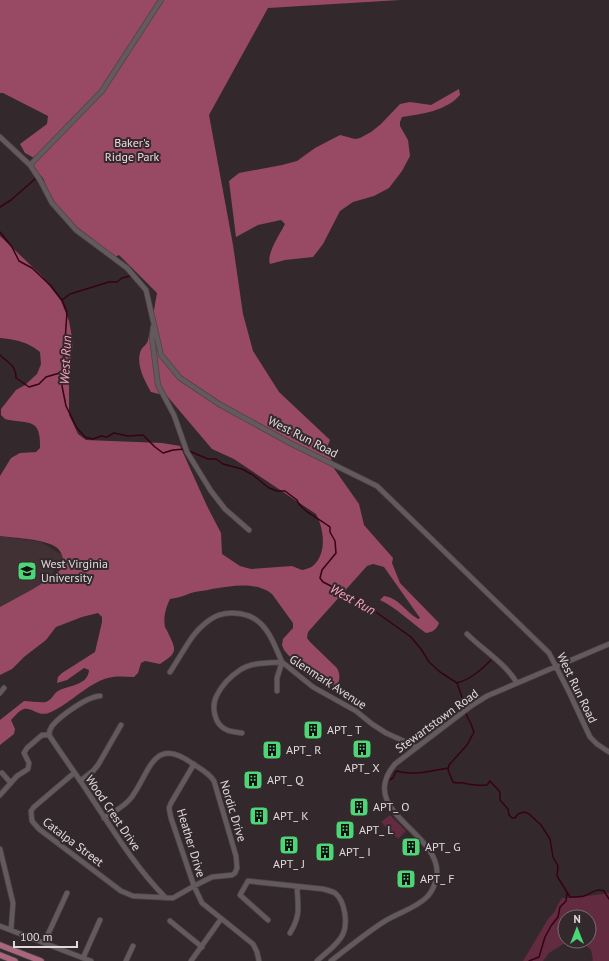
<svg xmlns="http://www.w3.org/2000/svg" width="609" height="961" font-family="'PT Sans',sans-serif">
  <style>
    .built { fill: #413135 }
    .green { fill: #632b3f }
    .forest { fill: #984964 }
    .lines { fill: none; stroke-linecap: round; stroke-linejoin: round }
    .stream { stroke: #370019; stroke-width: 1.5 }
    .minor-casing { stroke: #4d4648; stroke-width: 6 }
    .major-casing { stroke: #4d4648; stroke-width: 7 }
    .minor { stroke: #64595c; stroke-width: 4.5 }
    .major { stroke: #a9677d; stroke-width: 5.5 }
    .labels { text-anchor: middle; stroke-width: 4; stroke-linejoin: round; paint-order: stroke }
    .park-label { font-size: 12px; fill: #f2dae0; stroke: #33292c }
    .street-label { font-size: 12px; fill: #e0dadb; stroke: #33292c }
    .poi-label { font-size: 12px; fill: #e0dadb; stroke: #33292c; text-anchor: start }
    .water-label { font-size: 13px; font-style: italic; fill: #fea3bf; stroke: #33292c }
  </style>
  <rect width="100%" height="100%" fill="#33292c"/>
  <path class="built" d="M0,536L41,542L63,556L43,588L0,612Z"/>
  <path class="green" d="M390,815L406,831L398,839L381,822Z
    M609,893V961H592L593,960L591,950L583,943L582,941H589V917H565V941H568L549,953L543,961H523L548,919L555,911L557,906L562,898H573Z"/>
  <path class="forest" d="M0,0H400L268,8L209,115L233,245L243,314L253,351L279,392L330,440L328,445L333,467L359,504L364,525L393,558L392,563L400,583L439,623C436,630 433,632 426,633C410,622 397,608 380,600L384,596C399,598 406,612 418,619L420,618L384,567L373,564L367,566L308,632L307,638L310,642L337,668C340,674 340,678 338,684L328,686L312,679L303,672L284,650L282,645L283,639L293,628V623L272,594C255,581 232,586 212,589C205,591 197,591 191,593C184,596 178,598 170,599C166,607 163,617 165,627C166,629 168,632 169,635C178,652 175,654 160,664L145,661L141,663L138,673L134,677C127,677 120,676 113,677C92,679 70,704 51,712C37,719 30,703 20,711C17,713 14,717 11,720L15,729L14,734L0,745V720L24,701C31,701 40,703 46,702C52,700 53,694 58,691C68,685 88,686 89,670L84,668L67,680L57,683L58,677L62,673L95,652L102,622V617L98,613L82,617L56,627L46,640L24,657L12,669L0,675V607C22,595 45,584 64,567C63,560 63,552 56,547C44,539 15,538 0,536V476L11,458L20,453L36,452L40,448C41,416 28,425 5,419L1,415V409L16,390L25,385L37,374L41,364L40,352C26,341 17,340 0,338V236L42,276L61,301L69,321L73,343L69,375V415L78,434L86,440L162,443L180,446L207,506L221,533L222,554L240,566L251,569L292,566L302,570C306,569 311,568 314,565C327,552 324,529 316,514L234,459L212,449L167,396L151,392C145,381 135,364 141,350C143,346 147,345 148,340C152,325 154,309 157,293L119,255L115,257L72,223L51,198L43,178L30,165L34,158L25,153L20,144L47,124L48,116L3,93H0Z
    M459,89L460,95C446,111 422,114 402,117L400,122V126L408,140L410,156L402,171L389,188L374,196L353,202L340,211L323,244L313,257L285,260L270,264C266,254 280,234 285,224L281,220L258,225L236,237L229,181L239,173L282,165L297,161L315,148L340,135L355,139L360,138L371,132L381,124L400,104L410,102L431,105Z"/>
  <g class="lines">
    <path class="stream" d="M0,207L11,200L35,179
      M0,232L12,247L19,261L32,268L51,286L62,300L67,312L62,386L66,406L77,428L85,437L93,439L101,436L107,437L114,433L128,436L143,435L155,447L163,453L173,450L185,449
      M62,300L70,294L109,282H117L122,278L130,276
      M0,355C8,363 16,365 16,378L29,387L39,384L46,377L63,372
      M189,451L208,459H216L223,464L242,469L253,475L269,488L277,491H285L297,500C299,509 321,520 330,527V532L335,541L336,553L322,570L320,578L323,582L369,605L373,610L411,637L421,649L429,662L440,672L457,683L463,700L462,706L471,724L474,732L467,745L449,765L448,770L453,782C457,784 460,782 463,783C474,785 476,786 487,785L490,781L500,792V800L508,809L509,815L512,818H515L518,814L524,812L529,814L541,825L550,839L553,857L558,866L557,876L570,897C575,897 580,897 584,896C592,893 595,888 604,891L609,899
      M457,683C471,679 481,670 491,660
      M387,781L393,778L396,771C414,776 431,771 448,768
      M529,961L539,957L545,937L551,926L558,917L560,907L566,901L567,893"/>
    <g class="minor-casing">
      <path id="minor" d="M0,137L30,165L40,180L52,203L76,230L127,268L146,290L161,355L180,378L219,404L290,443L377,486L549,653L569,692L590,737L597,744L609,752
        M30,165L102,91L161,0
        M153,327L152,338L158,385L174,415L187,452L211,491L225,509L249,530
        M467,634C483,650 505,663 517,683
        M170,672C178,660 185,647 193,636C199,628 210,618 219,615C232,611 250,613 260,623C271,633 276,649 282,662L277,678V691
        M0,693L4,688
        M242,733C237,732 231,732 227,730C214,725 211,706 217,695C222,685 231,676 240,670C252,662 268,663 282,662L313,687L356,711L372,724L386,733L417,747
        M49,735C62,755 76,774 89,794C113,830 135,867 166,898
        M194,764L171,803L169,808L171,818L194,886L202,903L253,944L257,952L259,961
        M2,773L11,783
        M74,773L34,807L31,811L32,821L39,829L121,891L133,896L173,898L194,886L212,877L232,875L235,873L237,868L236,856L214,781C209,773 201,769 193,764C153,734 150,773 131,798C124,807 113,812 104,818
        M80,781L93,771L98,765L121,725
        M0,795L17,776L28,769L29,763L24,753L27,748L42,735H49C49,732 50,729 52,726C60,716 88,696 100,696
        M0,849L13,903L11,930
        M268,920L240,895L248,881L323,889C327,890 331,891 335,893C345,901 348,923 343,934C338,945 325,953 317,961
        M170,921L202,947
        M0,926L91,961
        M290,933C301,915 298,907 297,887
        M44,943L67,893
        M83,958L100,920
        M126,961L133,946
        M191,961L221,919
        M331,961C348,948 366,933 385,921C398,913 416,908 427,897C433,891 437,880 437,872C437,831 356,810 395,764L471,706L487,696L609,644"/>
    </g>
    <g class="major-casing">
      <path id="major" d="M0,945L41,961
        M0,955L15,961"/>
    </g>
    <use href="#minor" class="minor"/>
    <use href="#major" class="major"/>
  </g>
  <defs>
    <g id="university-square" transform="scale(1)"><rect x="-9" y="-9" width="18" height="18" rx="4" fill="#4cd676" stroke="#33292c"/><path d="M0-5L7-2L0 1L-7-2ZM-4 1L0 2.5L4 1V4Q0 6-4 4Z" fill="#111"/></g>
    <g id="building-square" transform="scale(1)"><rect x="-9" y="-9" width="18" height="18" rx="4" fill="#4cd676" stroke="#33292c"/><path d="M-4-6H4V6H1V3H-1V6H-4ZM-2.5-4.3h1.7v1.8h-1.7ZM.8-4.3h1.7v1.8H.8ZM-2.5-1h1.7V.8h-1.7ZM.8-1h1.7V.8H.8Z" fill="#111"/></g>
  </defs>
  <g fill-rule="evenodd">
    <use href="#university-square" x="27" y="571"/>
    <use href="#building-square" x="313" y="730"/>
    <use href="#building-square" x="362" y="749"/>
    <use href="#building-square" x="272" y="750"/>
    <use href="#building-square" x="253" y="780"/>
    <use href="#building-square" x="359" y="807"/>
    <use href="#building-square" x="259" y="816"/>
    <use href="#building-square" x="345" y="830"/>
    <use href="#building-square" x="289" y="845"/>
    <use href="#building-square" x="411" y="847"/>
    <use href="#building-square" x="325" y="852"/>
    <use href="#building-square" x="406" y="879"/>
  </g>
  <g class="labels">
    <g class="park-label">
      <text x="132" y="147">Baker's<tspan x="132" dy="14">Ridge Park</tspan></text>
    </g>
    <g class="street-label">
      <text transform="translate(303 437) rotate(27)" y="4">West Run Road</text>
      <text transform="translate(328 682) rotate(33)" y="4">Glenmark Avenue</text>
      <text transform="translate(577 688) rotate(64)" y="4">West Run Road</text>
      <text transform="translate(437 721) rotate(-36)" y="4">Stewartstown Road</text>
      <text transform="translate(233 811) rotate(73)" y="4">Nordic Drive</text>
      <text transform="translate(113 813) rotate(56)" y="4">Wood Crest Drive</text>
      <text transform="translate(73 842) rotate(37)" y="4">Catalpa Street</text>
      <text transform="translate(191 843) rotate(73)" y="4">Heather Drive</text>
    </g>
    <g class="poi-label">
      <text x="41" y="568">West Virginia<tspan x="41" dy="14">University</tspan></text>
      <text x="327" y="734">APT_ T</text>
      <text x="286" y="754">APT_ R</text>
      <text x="362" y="772" text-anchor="middle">APT_ X</text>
      <text x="267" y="784">APT_ Q</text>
      <text x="373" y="811">APT_ O</text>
      <text x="273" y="820">APT_ K</text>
      <text x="359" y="834">APT_ L</text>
      <text x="425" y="851">APT_ G</text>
      <text x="339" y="856">APT_ I</text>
      <text x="289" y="868" text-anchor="middle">APT_ J</text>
      <text x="420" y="883">APT_ F</text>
    </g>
    <g class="water-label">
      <text transform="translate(65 360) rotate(-87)" y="5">West Run</text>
      <text transform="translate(353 599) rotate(29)" y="5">West Run</text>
    </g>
  </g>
  <g transform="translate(577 929)"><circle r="19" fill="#33292c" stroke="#787072"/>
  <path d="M0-3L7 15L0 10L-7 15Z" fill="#4cd676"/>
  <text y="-6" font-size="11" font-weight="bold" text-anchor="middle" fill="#e0dadb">N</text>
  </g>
  <path d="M14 941v6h63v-6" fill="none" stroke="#e0dadb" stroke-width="2"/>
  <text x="20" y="941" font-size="12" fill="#e0dadb" stroke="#33292c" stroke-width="3" paint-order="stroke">100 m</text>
</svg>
